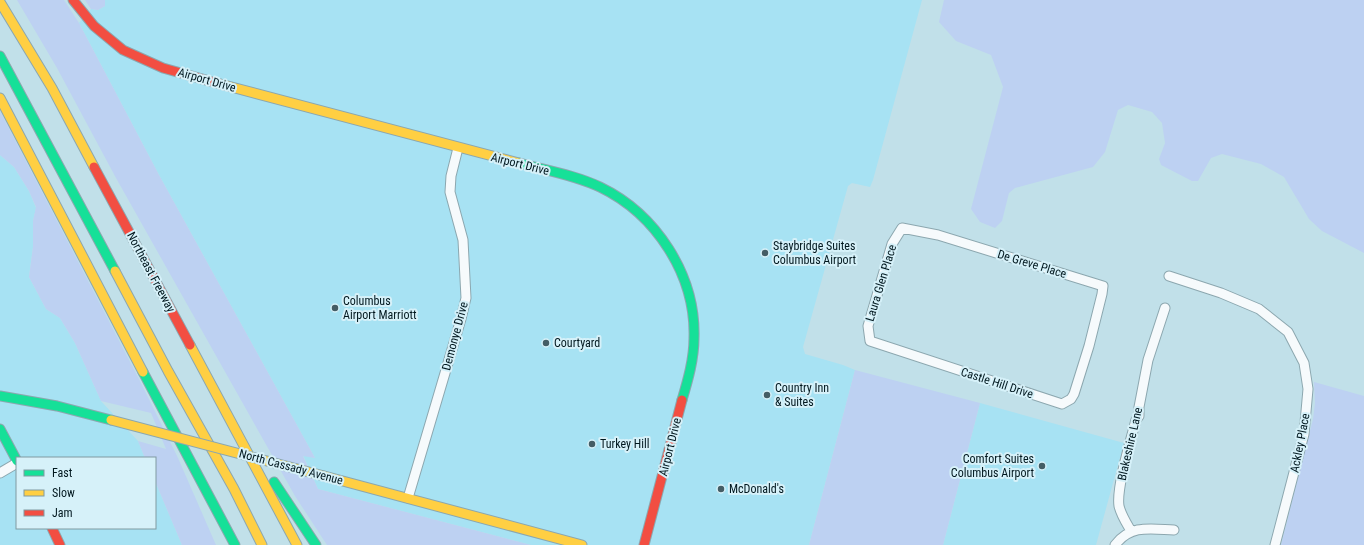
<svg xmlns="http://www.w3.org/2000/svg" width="1364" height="545" font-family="'Roboto Condensed',sans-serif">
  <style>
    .built { fill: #a7e2f3 }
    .green { fill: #bdd1f2 }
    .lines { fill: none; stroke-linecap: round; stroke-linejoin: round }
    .street-casing { stroke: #8ca7af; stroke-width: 11 }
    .fast-casing { stroke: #8ca7af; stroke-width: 11 }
    .slow-casing { stroke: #8ca7af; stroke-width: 11 }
    .jam-casing { stroke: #8ca7af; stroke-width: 11 }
    .street { stroke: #f6fafc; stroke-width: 9 }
    .fast { stroke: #16e098; stroke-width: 9 }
    .slow { stroke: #ffcf43; stroke-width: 9 }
    .jam { stroke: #f24e42; stroke-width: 9 }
    .slow-bridge-casing { stroke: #8ca7af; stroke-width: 11; stroke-linecap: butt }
    .slow-bridge { stroke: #ffcf43; stroke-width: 9 }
    .poi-dot { fill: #445d65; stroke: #d6f1f9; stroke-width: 1.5 }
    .labels { text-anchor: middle; stroke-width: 4; stroke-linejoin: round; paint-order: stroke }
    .street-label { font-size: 12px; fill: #00171e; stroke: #d6f1f9 }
    .poi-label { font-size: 12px; fill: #00171e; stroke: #d6f1f9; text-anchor: start }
  </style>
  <rect width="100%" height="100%" fill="#c1e0e9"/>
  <path class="built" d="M105,0H922L873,180L870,187L852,183L848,186L803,347L805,354L843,365L855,370L809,545H531L318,489L303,455L315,458L159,175L79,23L91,9L98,10L105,6Z
    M0,155L14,167L29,191L36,208L33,221V247L29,277L46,309L60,318L75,343L101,401L138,441L145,458H17V528H155V481L182,545H0Z
    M980,403L1124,443L1096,545H943Z"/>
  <path class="green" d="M17,0H64L79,23L159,175L315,458L303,456L318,489L531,545H327L295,496L116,178L57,68Z
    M85,0H105V6L98,10L91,9Z
    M944,0H1364V253L1322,231L1309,219L1284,177L1261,164L1222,154L1211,158L1198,181H1192L1161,165L1159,159L1165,143L1162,123L1152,112L1128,105L1118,110L1105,152L1093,167L1015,188L1009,193L1002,221L995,228L980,222L971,209L1003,87L991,55L956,41L939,22Z
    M0,111L139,379L178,458L216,545H182L155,481V458H145L138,441L166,449L151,413L101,401L75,343L60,318L46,309L29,277L33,247V221L36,207L29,191L14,167L0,155Z
    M855,370L980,403L943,545H809Z
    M1314,382L1364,396V545H1281L1313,419L1315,403Z"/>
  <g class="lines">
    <g class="street-casing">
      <path id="street" d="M902,228L938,235L1103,286L1102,294L1089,346L1074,394L1071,399L1062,404L870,341L868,326L892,244Z
        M1169,276L1221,293L1259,309L1288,332L1304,363L1308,389L1304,434L1275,545
        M0,473L17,463
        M408,498L461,319L466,298L463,240L450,192L451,176L458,148
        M1131,531C1127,524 1121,515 1119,506C1116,488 1131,439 1136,420L1139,416V407L1148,360L1165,308
        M1115,545C1131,524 1151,529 1174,530"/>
    </g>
    <g class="fast-casing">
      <path id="fast" d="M0,56L115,271
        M519,163C545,170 575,175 600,187C656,214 696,275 694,338C694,359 688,380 682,400
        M143,372L235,545
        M0,396L57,406L111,420
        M0,429L17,461
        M274,482L316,545"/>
    </g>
    <g class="slow-casing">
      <path id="slow" d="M0,2L52,88L94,167
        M220,84L519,163
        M0,98L143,372
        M115,271L168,371L234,489L262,545
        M190,345L297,545
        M324,476L582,545"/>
    </g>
    <g class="jam-casing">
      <path id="jam" d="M73,0L94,26L123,50L163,68L220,84
        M94,167L190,345
        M52,528L60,545
        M644,545L682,400"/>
    </g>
    <use href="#street" class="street"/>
    <use href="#fast" class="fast"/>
    <use href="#slow" class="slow"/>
    <use href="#jam" class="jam"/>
    <g class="slow-bridge-casing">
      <path id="slow-bridge" d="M111,420L324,476"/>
    </g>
    <use href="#slow-bridge" class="slow-bridge"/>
  </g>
  <g class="poi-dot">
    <circle cx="765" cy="253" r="4"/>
    <circle cx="335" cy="308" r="4"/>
    <circle cx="546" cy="343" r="4"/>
    <circle cx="767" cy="395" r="4"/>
    <circle cx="592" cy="444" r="4"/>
    <circle cx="1042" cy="466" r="4"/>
    <circle cx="721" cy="489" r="4"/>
  </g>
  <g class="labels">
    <g class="street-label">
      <text transform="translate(207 80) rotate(16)" y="4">Airport Drive</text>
      <text transform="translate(520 164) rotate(14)" y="4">Airport Drive</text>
      <text transform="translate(1032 264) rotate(17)" y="4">De Greve Place</text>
      <text transform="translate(151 272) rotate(62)" y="4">Northeast Freeway</text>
      <text transform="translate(881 283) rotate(-73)" y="4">Laura Glen Place</text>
      <text transform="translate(455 336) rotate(-75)" y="4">Demonye Drive</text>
      <text transform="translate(997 383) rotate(18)" y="4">Castle Hill Drive</text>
      <text transform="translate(1300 443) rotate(-79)" y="4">Ackley Place</text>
      <text transform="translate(1130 444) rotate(-77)" y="4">Blakeshire Lane</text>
      <text transform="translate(670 447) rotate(-76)" y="4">Airport Drive</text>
      <text transform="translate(291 467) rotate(15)" y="4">North Cassady Avenue</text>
    </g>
    <g class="poi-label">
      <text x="773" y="250">Staybridge Suites<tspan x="773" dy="14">Columbus Airport</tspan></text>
      <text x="343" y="305">Columbus<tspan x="343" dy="14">Airport Marriott</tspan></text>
      <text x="554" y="347">Courtyard</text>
      <text x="775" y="392">Country Inn<tspan x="775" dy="14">&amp; Suites</tspan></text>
      <text x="600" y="448">Turkey Hill</text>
      <text x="1034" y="463" text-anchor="end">Comfort Suites<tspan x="1034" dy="14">Columbus Airport</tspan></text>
      <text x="729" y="493">McDonald's</text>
    </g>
  </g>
  <rect x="16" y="457" width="140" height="72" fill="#d6f1f9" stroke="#809aa1"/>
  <rect x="24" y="470" width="20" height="6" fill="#16e098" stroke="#809aa1"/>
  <text x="52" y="477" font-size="12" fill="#00171e">Fast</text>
  <rect x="24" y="490" width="20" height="6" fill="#ffcf43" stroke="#809aa1"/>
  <text x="52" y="497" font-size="12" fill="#00171e">Slow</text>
  <rect x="24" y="510" width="20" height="6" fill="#f24e42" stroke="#809aa1"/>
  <text x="52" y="517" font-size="12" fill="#00171e">Jam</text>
</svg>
